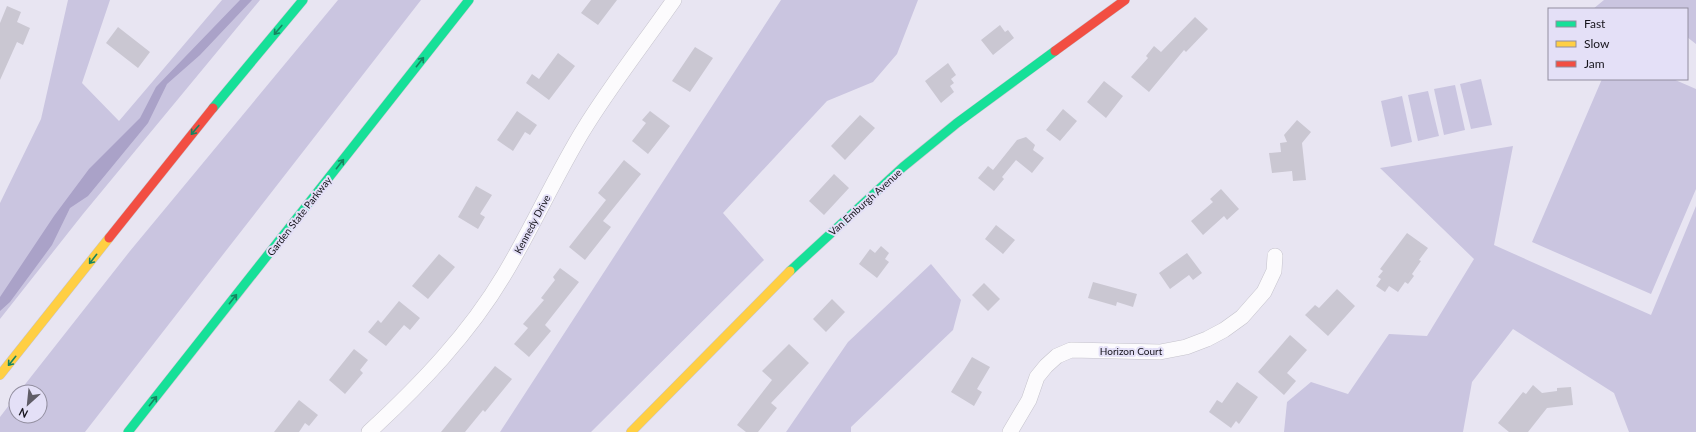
<svg xmlns="http://www.w3.org/2000/svg" width="1696" height="432" font-family="Lato,sans-serif">
  <style>
    .green { fill: #cac5e0 }
    .water { fill: #aaa2c8 }
    .building { fill: #cac7d2 }
    .lines { fill: none; stroke-linecap: round; stroke-linejoin: round }
    .street-casing { stroke: #c5c3cc; stroke-width: 16 }
    .fast-casing { stroke: #c5c3cc; stroke-width: 10 }
    .slow-casing { stroke: #c5c3cc; stroke-width: 10 }
    .jam-casing { stroke: #c5c3cc; stroke-width: 10 }
    .street { stroke: #fcfbfd; stroke-width: 15 }
    .fast { stroke: #16e098; stroke-width: 9 }
    .slow { stroke: #ffcf43; stroke-width: 9 }
    .jam { stroke: #f24e42; stroke-width: 9 }
    .oneway { stroke: #168460 }
    .labels { text-anchor: middle; stroke-width: 4; stroke-linejoin: round; paint-order: stroke }
    .street-label { font-size: 10px; fill: #16141c; stroke: #e4e0f7 }
  </style>
  <rect width="100%" height="100%" fill="#e8e5f2"/>
  <path class="green" d="M68,0H110L82,83L119,121L222,0H260L83,214L0,319V203L41,119Z
    M338,0H421L85,432H0V417L16,396V416H40V392H19L130,251Z
    M781,0H918L897,54L873,82L827,101L723,213L764,260L591,432H500Z
    M1604,0H1696V44L1687,37V9H1593Z
    M1481,79L1492,125L1471,129L1460,84Z
    M1602,79H1673L1696,89V189L1651,294L1532,242Z
    M1455,85L1465,130L1444,135L1434,89Z
    M1428,91L1439,136L1418,141L1408,95Z
    M1402,96L1412,142L1391,147L1381,101Z
    M1513,146L1494,245L1651,315L1696,206V432H1629L1614,393L1513,329L1472,382L1463,432H1284L1287,402L1311,382L1348,394L1389,334L1427,336L1474,259L1380,168Z
    M931,264L961,300L953,330L851,427V432H786L848,342Z"/>
  <path class="water" d="M240,0H252L200,55L167,84L148,123L88,196L70,208L52,245L10,302L0,311V297L54,216L89,169L140,118L156,87Z"/>
  <path class="building" d="M591,0H617L598,25L581,13Z
    M7,6L21,12L17,22L30,28L23,45L17,42L0,80V23Z
    M1195,17L1208,29L1186,52L1184,50L1149,92L1131,77L1148,58L1146,56L1154,46L1161,52Z
    M1000,25L1005,32L1008,30L1014,38L993,55L981,40Z
    M118,27L150,52L138,68L106,43Z
    M695,47L713,58L690,92L672,81Z
    M558,53L575,66L549,100L526,83L532,74L539,79Z
    M948,63L956,75L951,79L954,83L950,86L954,92L941,103L925,81Z
    M1104,81L1123,96L1106,118L1087,102Z
    M1063,109L1077,121L1060,141L1046,130Z
    M517,111L537,125L530,135L525,132L513,151L497,140Z
    M650,111L670,126L648,154L632,141L646,123L642,120Z
    M860,115L875,128L845,160L831,146Z
    M1297,120L1311,132L1302,143L1306,180L1293,181L1292,171L1272,173L1269,153L1281,152L1280,143L1287,142L1284,135Z
    M1026,137L1035,145L1033,150L1044,158L1032,173L1016,160L1002,177L1004,179L994,191L978,178L988,166L993,170L1017,140Z
    M624,160L641,174L603,221L611,227L585,260L569,247L606,200L598,193Z
    M834,174L849,188L824,215L809,201Z
    M476,186L492,195L480,214L485,217L478,229L458,217Z
    M1221,189L1239,209L1227,220L1224,216L1203,235L1191,221L1213,202L1210,199Z
    M996,225L1015,240L1003,254L985,239Z
    M1407,233L1428,248L1419,260L1421,261L1412,274L1414,276L1408,284L1405,282L1398,292L1389,286L1385,292L1376,286L1381,279L1378,277L1383,271L1380,269Z
    M881,246L889,253L885,259L889,262L877,278L859,264L870,249L875,253Z
    M1187,253L1202,273L1193,280L1189,275L1170,289L1159,273Z
    M439,254L455,267L428,299L412,286Z
    M560,268L579,282L545,325L551,331L529,357L514,344L528,328L523,324L544,300L541,298L555,280L553,277Z
    M1093,282L1137,294L1133,307L1117,302L1116,306L1088,298Z
    M984,283L1000,299L988,311L972,295Z
    M1337,289L1355,306L1328,336L1305,315L1315,305L1319,308Z
    M832,299L845,312L826,332L813,319Z
    M399,301L420,318L410,330L404,325L386,346L368,332L378,320L381,323Z
    M1290,335L1307,350L1287,373L1296,381L1284,395L1258,372Z
    M789,344L809,363L771,403L777,408L758,432H746L737,425L772,380L762,371Z
    M354,349L368,360L360,370L363,373L345,394L329,380Z
    M972,357L990,367L977,389L982,392L974,406L951,392Z
    M495,366L512,379L485,412L483,410L465,432H441Z
    M1237,382L1258,397L1239,424L1236,421L1231,428L1209,412L1217,400L1222,403Z
    M1533,385L1542,393L1557,391V388L1571,387L1573,405L1547,408L1528,432H1509L1498,423L1523,392L1526,394Z
    M299,400L318,415L309,426L305,423L299,432H274Z"/>
  <g class="lines">
    <g class="street-casing">
      <path id="street" d="M369,432C420,385 469,334 504,275C533,227 555,176 584,129C611,85 644,43 674,0
        M1010,432L1029,400L1037,377L1046,366L1057,356L1071,350L1160,352L1186,347L1207,339L1224,330L1242,317L1264,292L1274,271L1275,256"/>
    </g>
    <g class="fast-casing">
      <path id="fast" d="M213,108L303,0
        M790,271L903,167L957,123L1055,51
        M128,432L469,0"/>
    </g>
    <g class="slow-casing">
      <path id="slow" d="M0,375L109,238
        M631,432L790,271"/>
    </g>
    <g class="jam-casing">
      <path id="jam" d="M1055,51L1125,0
        M109,238L213,108"/>
    </g>
    <use href="#street" class="street"/>
    <use href="#fast" class="fast"/>
    <use href="#slow" class="slow"/>
    <use href="#jam" class="jam"/>
  </g>
  <defs><path id="oneway-shaft" d="M-6 0H5M1.5-3L5.5 0L1.5 3" fill="none" stroke-width="1.6" stroke-linecap="round" stroke-linejoin="round"/></defs>
  <g class="oneway">
    <use href="#oneway-shaft" transform="translate(278 30) rotate(130)"/>
    <use href="#oneway-shaft" transform="translate(420 62) rotate(-52)"/>
    <use href="#oneway-shaft" transform="translate(195 130) rotate(130)"/>
    <use href="#oneway-shaft" transform="translate(340 164) rotate(-52)"/>
    <use href="#oneway-shaft" transform="translate(93 259) rotate(128)"/>
    <use href="#oneway-shaft" transform="translate(233 299) rotate(-52)"/>
    <use href="#oneway-shaft" transform="translate(12 361) rotate(129)"/>
    <use href="#oneway-shaft" transform="translate(153 401) rotate(-52)"/>
  </g>
  <g class="labels">
    <g class="street-label">
      <text transform="translate(865 202) rotate(-42)" y="4">Van Emburgh Avenue</text>
      <text transform="translate(299 216) rotate(-52)" y="4">Garden State Parkway</text>
      <text transform="translate(532 224) rotate(-62)" y="4">Kennedy Drive</text>
      <text x="1131" y="355">Horizon Court</text>
    </g>
  </g>
  <rect x="1548" y="8" width="140" height="72" fill="#e4e0f7" stroke="#928e9f"/>
  <rect x="1556" y="21" width="20" height="6" fill="#16e098" stroke="#928e9f"/>
  <text x="1584" y="28" font-size="12" fill="#16141c">Fast</text>
  <rect x="1556" y="41" width="20" height="6" fill="#ffcf43" stroke="#928e9f"/>
  <text x="1584" y="48" font-size="12" fill="#16141c">Slow</text>
  <rect x="1556" y="61" width="20" height="6" fill="#f24e42" stroke="#928e9f"/>
  <text x="1584" y="68" font-size="12" fill="#16141c">Jam</text>
  <g transform="translate(28 404) rotate(207)"><circle r="19" fill="#e4e0f7" stroke="#928e9f"/>
  <path d="M0-3L7 15L0 10L-7 15Z" fill="#605d67"/>
  <text y="-6" font-size="11" font-weight="bold" text-anchor="middle" fill="#16141c">N</text>
  </g>
</svg>
